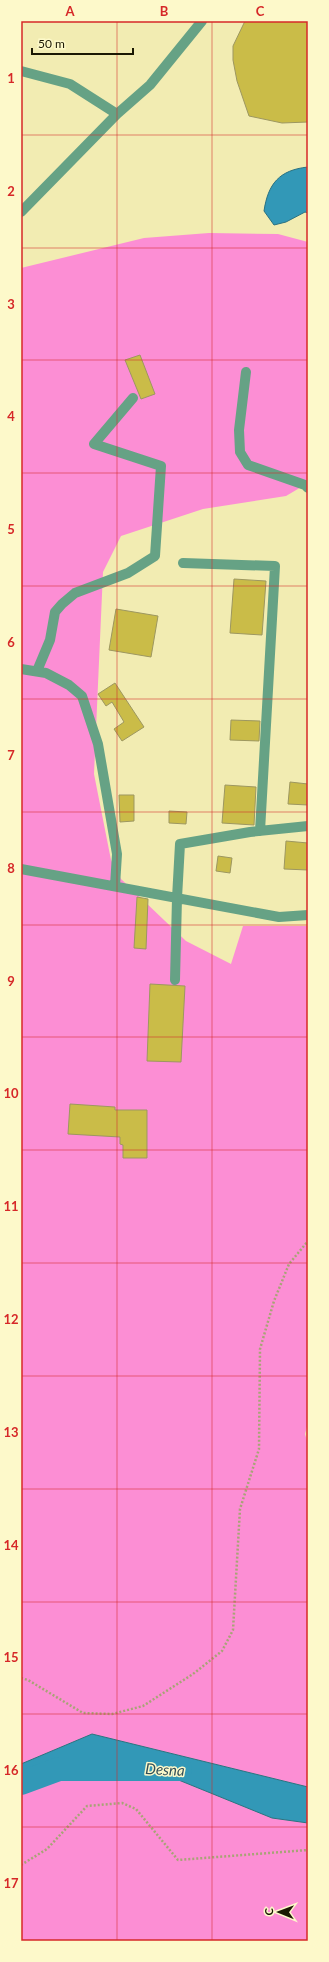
<svg xmlns="http://www.w3.org/2000/svg" width="329" height="1962" font-family="Lato,sans-serif">
  <style>
    .green { fill: #fc8ed4 }
    .water { fill: #3298b7; stroke: #2b7281 }
    .lines { fill: none; stroke-linecap: round; stroke-linejoin: round }
    .river { stroke: #3298b7; stroke-width: 24 }
    .building { fill: #cabc48; stroke: #9d9760 }
    .path { stroke: #a8a376; stroke-width: 2.5; stroke-dasharray: 2 2; stroke-linecap: butt }
    .minor { stroke: #66a285; stroke-width: 10 }
    .grid { fill: none; stroke: #d62828; stroke-width: 1; stroke-opacity: 0.55 }
    .labels { text-anchor: middle; stroke-width: 3; stroke-linejoin: round; paint-order: stroke }
    .water-label { font-size: 15px; font-style: italic; fill: #314f5a; stroke: #fdf9ca }
    .neatline { fill: none; stroke: #d62828; stroke-width: 1.5 }
    .grid-label { font-size: 13px; text-anchor: middle; font-weight: bold; fill: #d62828 }
  </style>
  <rect width="100%" height="100%" fill="#f2ecb2"/>
  <path class="green" d="M209,233L278,234L308,242V483L286,496L203,509L121,536L103,572L94,774L111,860L121,879L186,941L231,964L243,926H308V1423L305,1434L308,1444V1787L92,1734L21,1764V268L144,238Z
    M94,1760L154,1770L272,1818L308,1823V1941H21V1782L50,1763Z"/>
  <path class="water" d="M308,167V213L305,212L286,222L274,225L264,211C268,184 279,170 308,167Z
    M92,1734L308,1787V1823L272,1818L154,1770L94,1760L50,1763L21,1782V1764Z"/>
  <g class="lines">
    <path class="river" d="M21,1783L59,1769H180"/>
  </g>
  <path class="building" d="M245,21H308V122L282,123L249,116L237,81L233,60V46Z
    M140,355L155,394L141,399L125,360Z
    M234,579L266,581L262,635L230,633Z
    M116,609L158,616L151,657L109,650Z
    M115,683L144,727L122,741L114,729L124,722L112,702L106,706L98,694Z
    M231,720L260,721L259,741L230,740Z
    M290,782L308,784V805L288,804Z
    M225,785L256,787L254,825L222,823Z
    M119,795H134V821L120,822Z
    M169,811L187,812L186,824L169,823Z
    M286,841L308,843V870L284,869Z
    M218,856L232,858L230,873L216,871Z
    M137,897L148,899L146,949L134,948Z
    M150,984L185,986L181,1062L147,1061Z
    M70,1104L115,1107V1110H147V1158H123V1145L120,1144V1137L68,1134Z"/>
  <g class="lines">
    <path class="path" d="M21,1678L28,1680L83,1713L112,1714L143,1706L193,1674L222,1651L233,1630L240,1509L259,1449L260,1349L274,1301L289,1264L308,1241
      M21,1865L47,1849L87,1806L122,1803L136,1809L178,1860L308,1850"/>
    <path class="minor" d="M21,71L70,84L117,114L150,85L202,21
      M21,212L117,114
      M246,372L239,430L240,452L248,465L305,485L308,488
      M183,563L275,566L260,831
      M21,669L46,673L69,685L82,696L98,744L117,854L115,886
      M37,671L50,640L55,612L62,604L75,593L128,573L155,556L161,466L94,444L133,398
      M21,869L279,917L308,915
      M175,980L177,898L180,844L250,832L308,826"/>
  </g>
  <path class="grid" d="M117,21V1941M212,21V1941M21,135H308M21,248H308M21,360H308M21,473H308M21,586H308M21,699H308M21,812H308M21,925H308M21,1037H308M21,1150H308M21,1263H308M21,1376H308M21,1489H308M21,1602H308M21,1714H308M21,1827H308"/>
  <g class="labels">
    <g class="water-label">
      <text transform="translate(165 1770) rotate(3)" y="5">Desna</text>
    </g>
  </g>
  <rect width="329" height="1962" fill="none" stroke="#fdf9ca" stroke-width="44"/>
  <g transform="translate(279 1912) rotate(271)" stroke="#fdf9ca" stroke-width="3" paint-order="stroke">
  <path d="M0-3L7 15L0 10L-7 15Z" fill="#1b1803"/>
  <text y="-6" font-size="11" font-weight="bold" text-anchor="middle" fill="#1b1803">С</text>
  </g>
  <path d="M32 48v6h101v-6" fill="none" stroke="#1b1803" stroke-width="2"/>
  <text x="38" y="48" font-size="12" fill="#1b1803" stroke="#fdf9ca" stroke-width="3" paint-order="stroke">50 m</text>
  <rect x="22" y="22" width="285" height="1918" class="neatline"/>
  <g class="grid-label">
    <text x="70" y="16">A</text>
    <text x="164" y="16">B</text>
    <text x="260" y="16">C</text>
    <text x="11" y="83">1</text>
    <text x="11" y="196">2</text>
    <text x="11" y="309">3</text>
    <text x="11" y="421">4</text>
    <text x="11" y="534">5</text>
    <text x="11" y="647">6</text>
    <text x="11" y="760">7</text>
    <text x="11" y="873">8</text>
    <text x="11" y="986">9</text>
    <text x="11" y="1098">10</text>
    <text x="11" y="1211">11</text>
    <text x="11" y="1324">12</text>
    <text x="11" y="1437">13</text>
    <text x="11" y="1550">14</text>
    <text x="11" y="1662">15</text>
    <text x="11" y="1775">16</text>
    <text x="11" y="1888">17</text>
  </g>
</svg>
